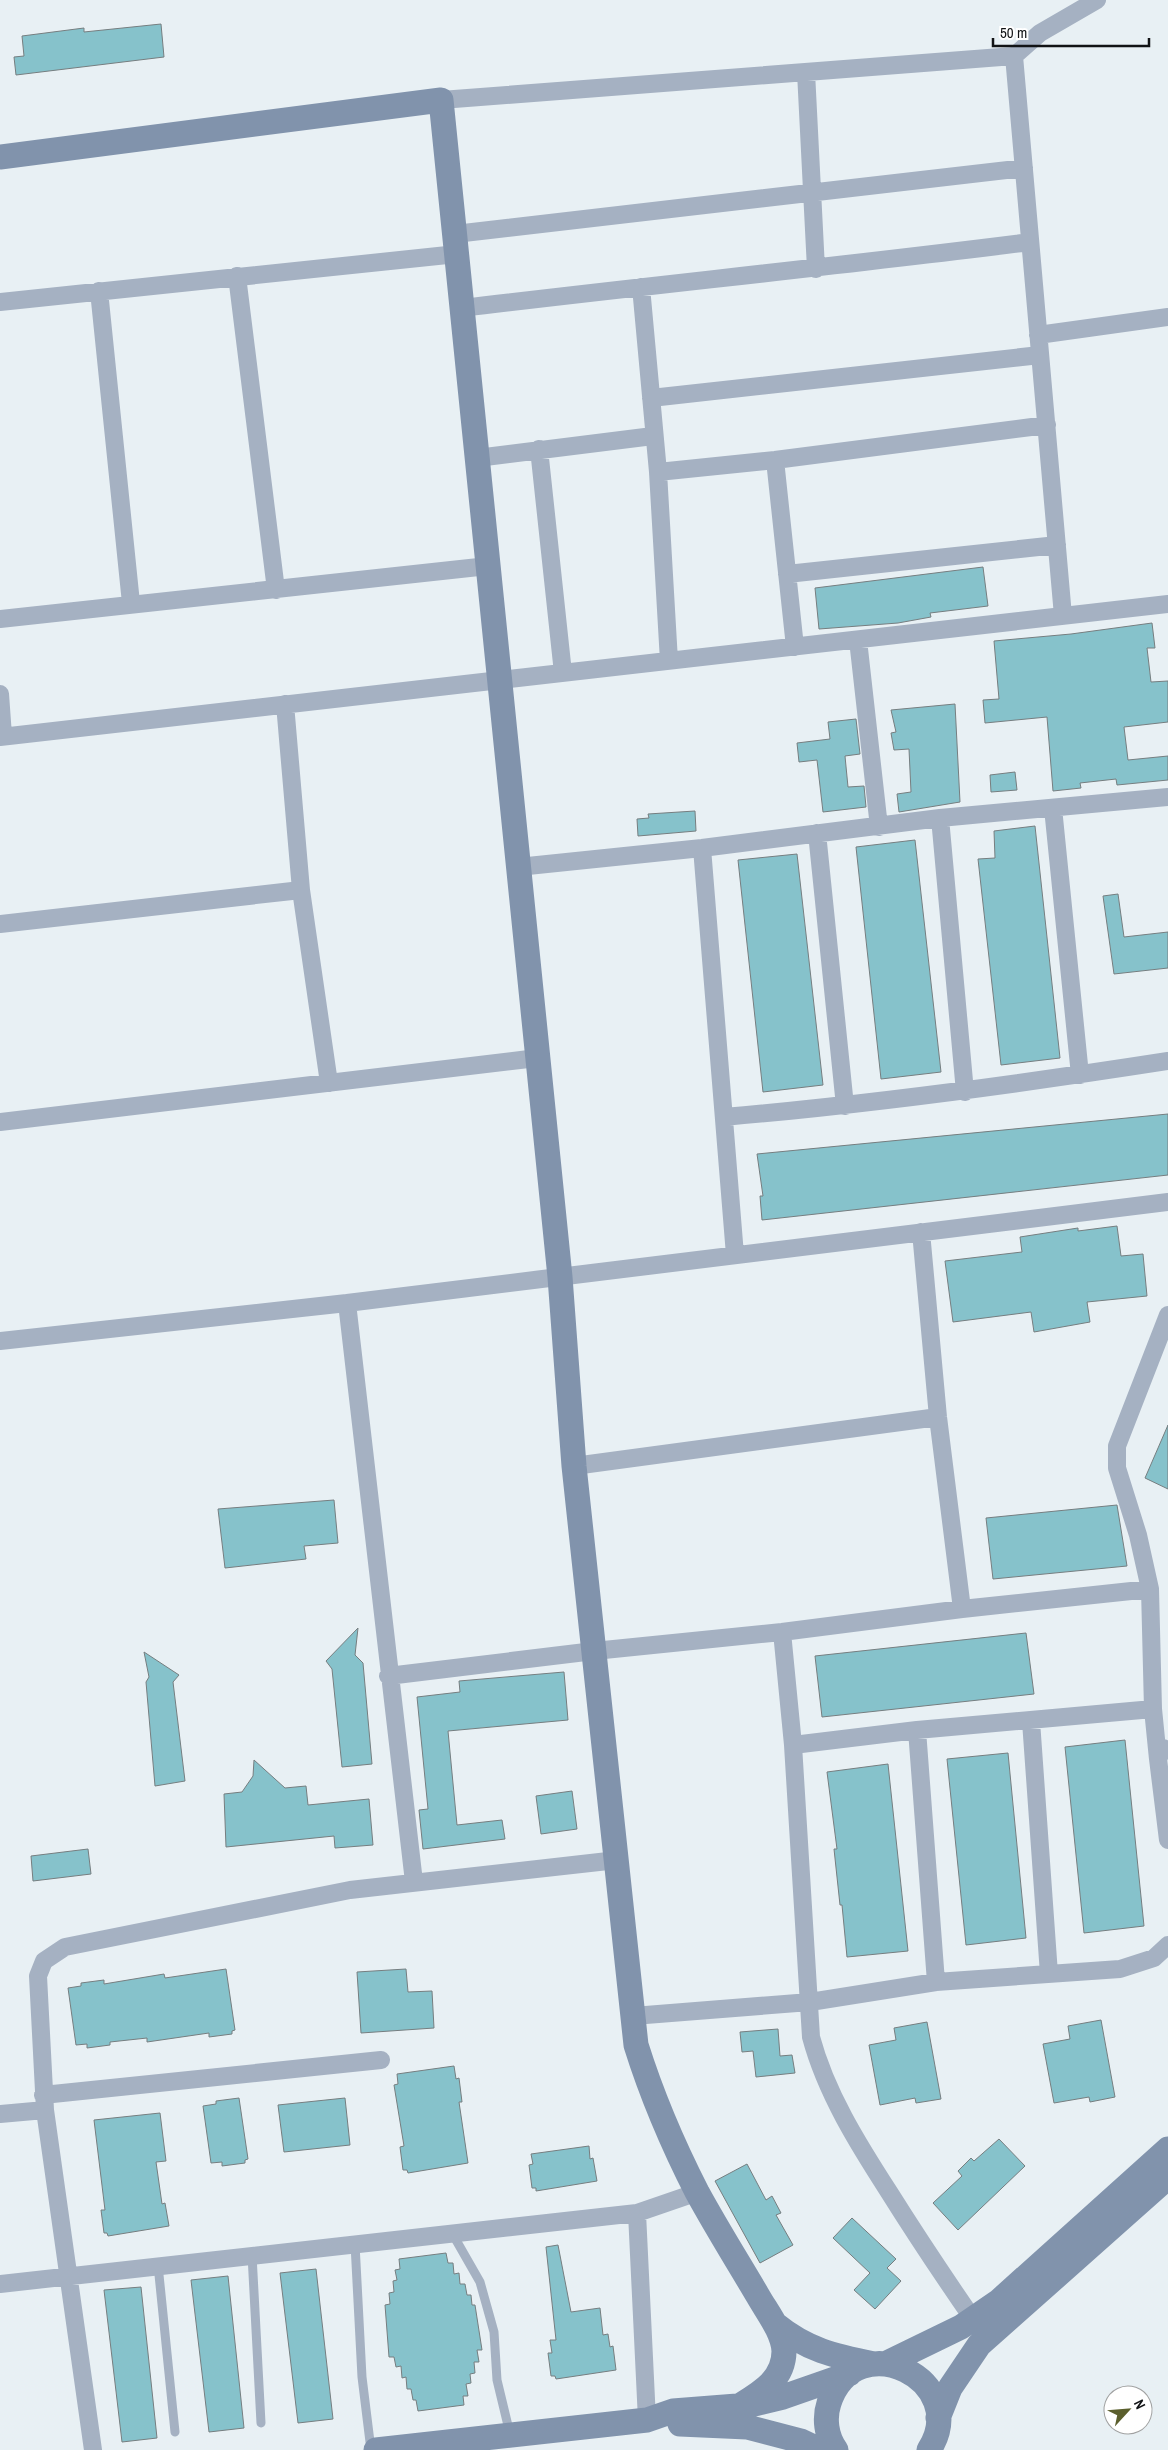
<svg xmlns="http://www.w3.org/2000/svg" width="1168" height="2450" font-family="'Archivo Narrow',sans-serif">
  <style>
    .building { fill: #86c2cb; stroke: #767e80 }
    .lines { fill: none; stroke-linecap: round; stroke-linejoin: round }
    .lane { stroke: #a5b1c2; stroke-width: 9 }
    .street { stroke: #a5b1c2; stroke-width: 18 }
    .secondary { stroke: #8193ac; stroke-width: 25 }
  </style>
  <rect width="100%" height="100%" fill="#e8f0f4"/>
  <path class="building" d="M161,24L164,57L16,75L14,57L24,56L22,36L84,28V32Z
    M983,567L988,606L930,613L931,617L898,623L819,629L815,588Z
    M1152,623L1155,648H1147L1151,682L1168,681V722L1124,727L1128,760L1168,756V780L1117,785L1116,779L1080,783L1081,788L1053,791L1047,717L985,723L983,700L999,699L994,641L1071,634Z
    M955,704L960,802L899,812L897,794L911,792L909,749L894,750L891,733L896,732L891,710Z
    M856,719L860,754L845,756L848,787L864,786L866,807L823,812L817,760L799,762L797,743L830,739L828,722Z
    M1015,772L1017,790L991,792L990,775Z
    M695,811L696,831L638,836L637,819L649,818L648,814Z
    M1035,826L1060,1058L1001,1065L978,859L995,858L994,831Z
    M915,840L941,1072L881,1079L856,847Z
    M797,854L823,1085L763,1092L738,860Z
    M1118,894L1124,937L1168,932V968L1114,974L1103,896Z
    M1168,1114V1175L762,1220L760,1196H763L757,1154Z
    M1117,1226L1121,1256L1143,1254L1147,1296L1087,1302L1090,1322L1034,1332L1031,1312L953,1322L945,1261L1022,1252L1020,1237L1078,1228V1231Z
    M1168,1425V1489L1145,1478Z
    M334,1500L338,1543L304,1546L306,1559L225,1568L218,1509Z
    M1117,1505L1127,1566L993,1579L986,1518Z
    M358,1628L355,1655L363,1663L372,1764L342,1767L332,1669L326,1661Z
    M1026,1633L1034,1694L822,1717L815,1656Z
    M144,1652L179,1675L173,1682L185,1781L155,1786L146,1682L149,1677Z
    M564,1672L568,1720L448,1731L457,1825L502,1820L505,1839L423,1849L419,1810L428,1809L417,1697L460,1692L459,1681Z
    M1125,1740L1144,1926L1084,1933L1065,1747Z
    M1008,1753L1026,1938L966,1945L947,1759Z
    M254,1760L285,1788L306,1786L308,1805L369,1799L373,1845L335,1848L334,1836L226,1847L224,1794L242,1792L253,1776Z
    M888,1764L908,1951L847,1957L842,1905H840L834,1849H837L827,1772Z
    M572,1791L577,1829L541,1834L536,1796Z
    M88,1849L91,1874L33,1881L31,1856Z
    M226,1969L235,2030L232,2031V2034L209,2037V2033L147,2042V2038L110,2042V2045L87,2048V2044L76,2045L68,1988L81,1986V1983L104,1980V1984L164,1974L165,1978Z
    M406,1969L408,1992L432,1991L434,2028L361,2033L357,1972Z
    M1101,2020L1115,2097L1090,2102L1089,2097L1054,2103L1043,2044L1070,2039L1068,2026Z
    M927,2022L941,2099L916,2103L915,2098L880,2105L869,2045L896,2040L894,2028Z
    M778,2029L780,2056L792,2055L795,2073L756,2077L753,2051L742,2052L740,2032Z
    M454,2066L456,2079L459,2078L462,2102H459L468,2163L408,2173L407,2170H403L400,2147L404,2146L394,2085L398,2084L397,2074Z
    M239,2098L248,2159L245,2160V2163L222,2166V2162L211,2163L203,2106L216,2104V2101Z
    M345,2098L350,2145L284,2152L278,2105Z
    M160,2113L166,2161L156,2162L162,2204L165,2203L169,2226L108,2236L107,2233H104L101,2210H105L94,2120Z
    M999,2139L1025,2166L958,2230L933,2203L962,2176L958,2171L971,2158L974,2161Z
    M589,2146L590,2159L593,2158L597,2181L536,2191V2188H532L529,2165L533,2164L531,2154Z
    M747,2164L766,2200L772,2196L781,2213L776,2215L793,2245L760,2263L715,2181Z
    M852,2218L896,2259L887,2268L901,2281L875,2309L854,2290L870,2273L833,2238Z
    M558,2245L571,2312L600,2308L603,2335L608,2334L610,2347L613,2346L616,2370L556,2379L555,2376H551L548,2353H552L550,2340H556L546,2247Z
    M446,2253L448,2263H453L454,2274L459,2273L460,2284H465L467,2295H471L472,2305H475L482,2350H477L479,2362H474L475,2373L470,2374L471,2383L466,2384L468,2396H463L464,2405L418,2411L416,2400H413L411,2389H407L406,2377L402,2378L401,2366L396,2367L394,2357H389L385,2305L390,2304L389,2293L394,2292L393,2281L397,2280L395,2270L400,2269L399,2259Z
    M316,2269L333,2419L298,2423L280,2273Z
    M228,2276L244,2428L209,2432L191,2280Z
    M141,2287L157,2438L122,2442L104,2290Z"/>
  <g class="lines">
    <path class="lane" d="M452,2233L480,2282L494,2332L497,2380L510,2434
      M355,2244L362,2377L371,2450
      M252,2255L261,2423
      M158,2265L175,2432"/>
    <path class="street" d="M1014,56L1063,616
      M806,72L816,269
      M441,100L1014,56L1040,33L1097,0
      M455,234L1024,168
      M237,276L276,590
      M641,287L658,472L669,661
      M99,291L131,603
      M0,302L457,254
      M462,308C652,285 841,266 1030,242
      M1038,335L1168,317
      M651,398L1040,355
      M539,449L563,673
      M477,458L653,436
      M775,460L795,647
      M658,472L775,460L1047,425
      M787,574L1057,545
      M0,619L488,566
      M858,640L879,827
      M0,694L3,736
      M285,704L301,890L329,1083
      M0,737L1168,604
      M1053,808L1080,1075
      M940,818L965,1092
      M817,833L845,1106
      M702,848L735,1255
      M518,867L702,848L940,818L1168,797
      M0,924L301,890
      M724,1117C873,1104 1020,1084 1168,1061
      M0,1122L537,1058
      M921,1232L938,1417L962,1609
      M347,1303L414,1882
      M0,1341L347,1303L1168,1202
      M574,1466L938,1417
      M782,1632L793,1745L811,2037C826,2093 858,2144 889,2192C916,2235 944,2277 973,2319
      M388,1676L594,1651L782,1632L962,1609L1150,1589
      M1031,1721L1049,1974
      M917,1730L936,1982
      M793,1745L917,1730L1153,1709
      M1163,1748L1158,1759L1168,1840
      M1158,1759L1153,1709L1150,1589L1138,1535L1117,1468V1446L1168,1315
      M633,2016L810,2002L936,1982L1120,1969L1154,1958L1168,1945
      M43,2095L381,2060
      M0,2114L45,2110
      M637,2213L647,2420
      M0,2284L637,2213L698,2192
      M93,2450L45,2110L38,1976L44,1961L65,1947L350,1890L617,1860"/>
    <path class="secondary" d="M0,157L441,100L560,1277L574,1466L636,2045C652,2096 673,2145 697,2192C716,2227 738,2262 758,2296C767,2312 783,2332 784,2351C784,2380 760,2393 739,2406
      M775,2324C807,2350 834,2356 874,2364
      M887,2363L961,2327L999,2301L1168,2149
      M938,2418L950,2388L979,2345L1168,2177
      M680,2424L747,2427L801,2441L820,2450
      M376,2450L647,2420L673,2411L750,2405L783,2397L849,2374
      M836,2450C826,2436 824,2418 829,2403C856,2322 973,2381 929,2450"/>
  </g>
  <g transform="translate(1128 2410) rotate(64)"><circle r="24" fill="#ffffff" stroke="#a0a1a1"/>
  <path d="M0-4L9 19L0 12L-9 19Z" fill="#5b5f2d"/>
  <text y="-8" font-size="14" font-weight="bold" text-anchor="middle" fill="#111315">N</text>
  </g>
  <path d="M993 38v8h156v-8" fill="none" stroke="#111315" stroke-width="2.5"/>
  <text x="1000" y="38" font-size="15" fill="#111315" stroke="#ffffff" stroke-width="4" paint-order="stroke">50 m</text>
</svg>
